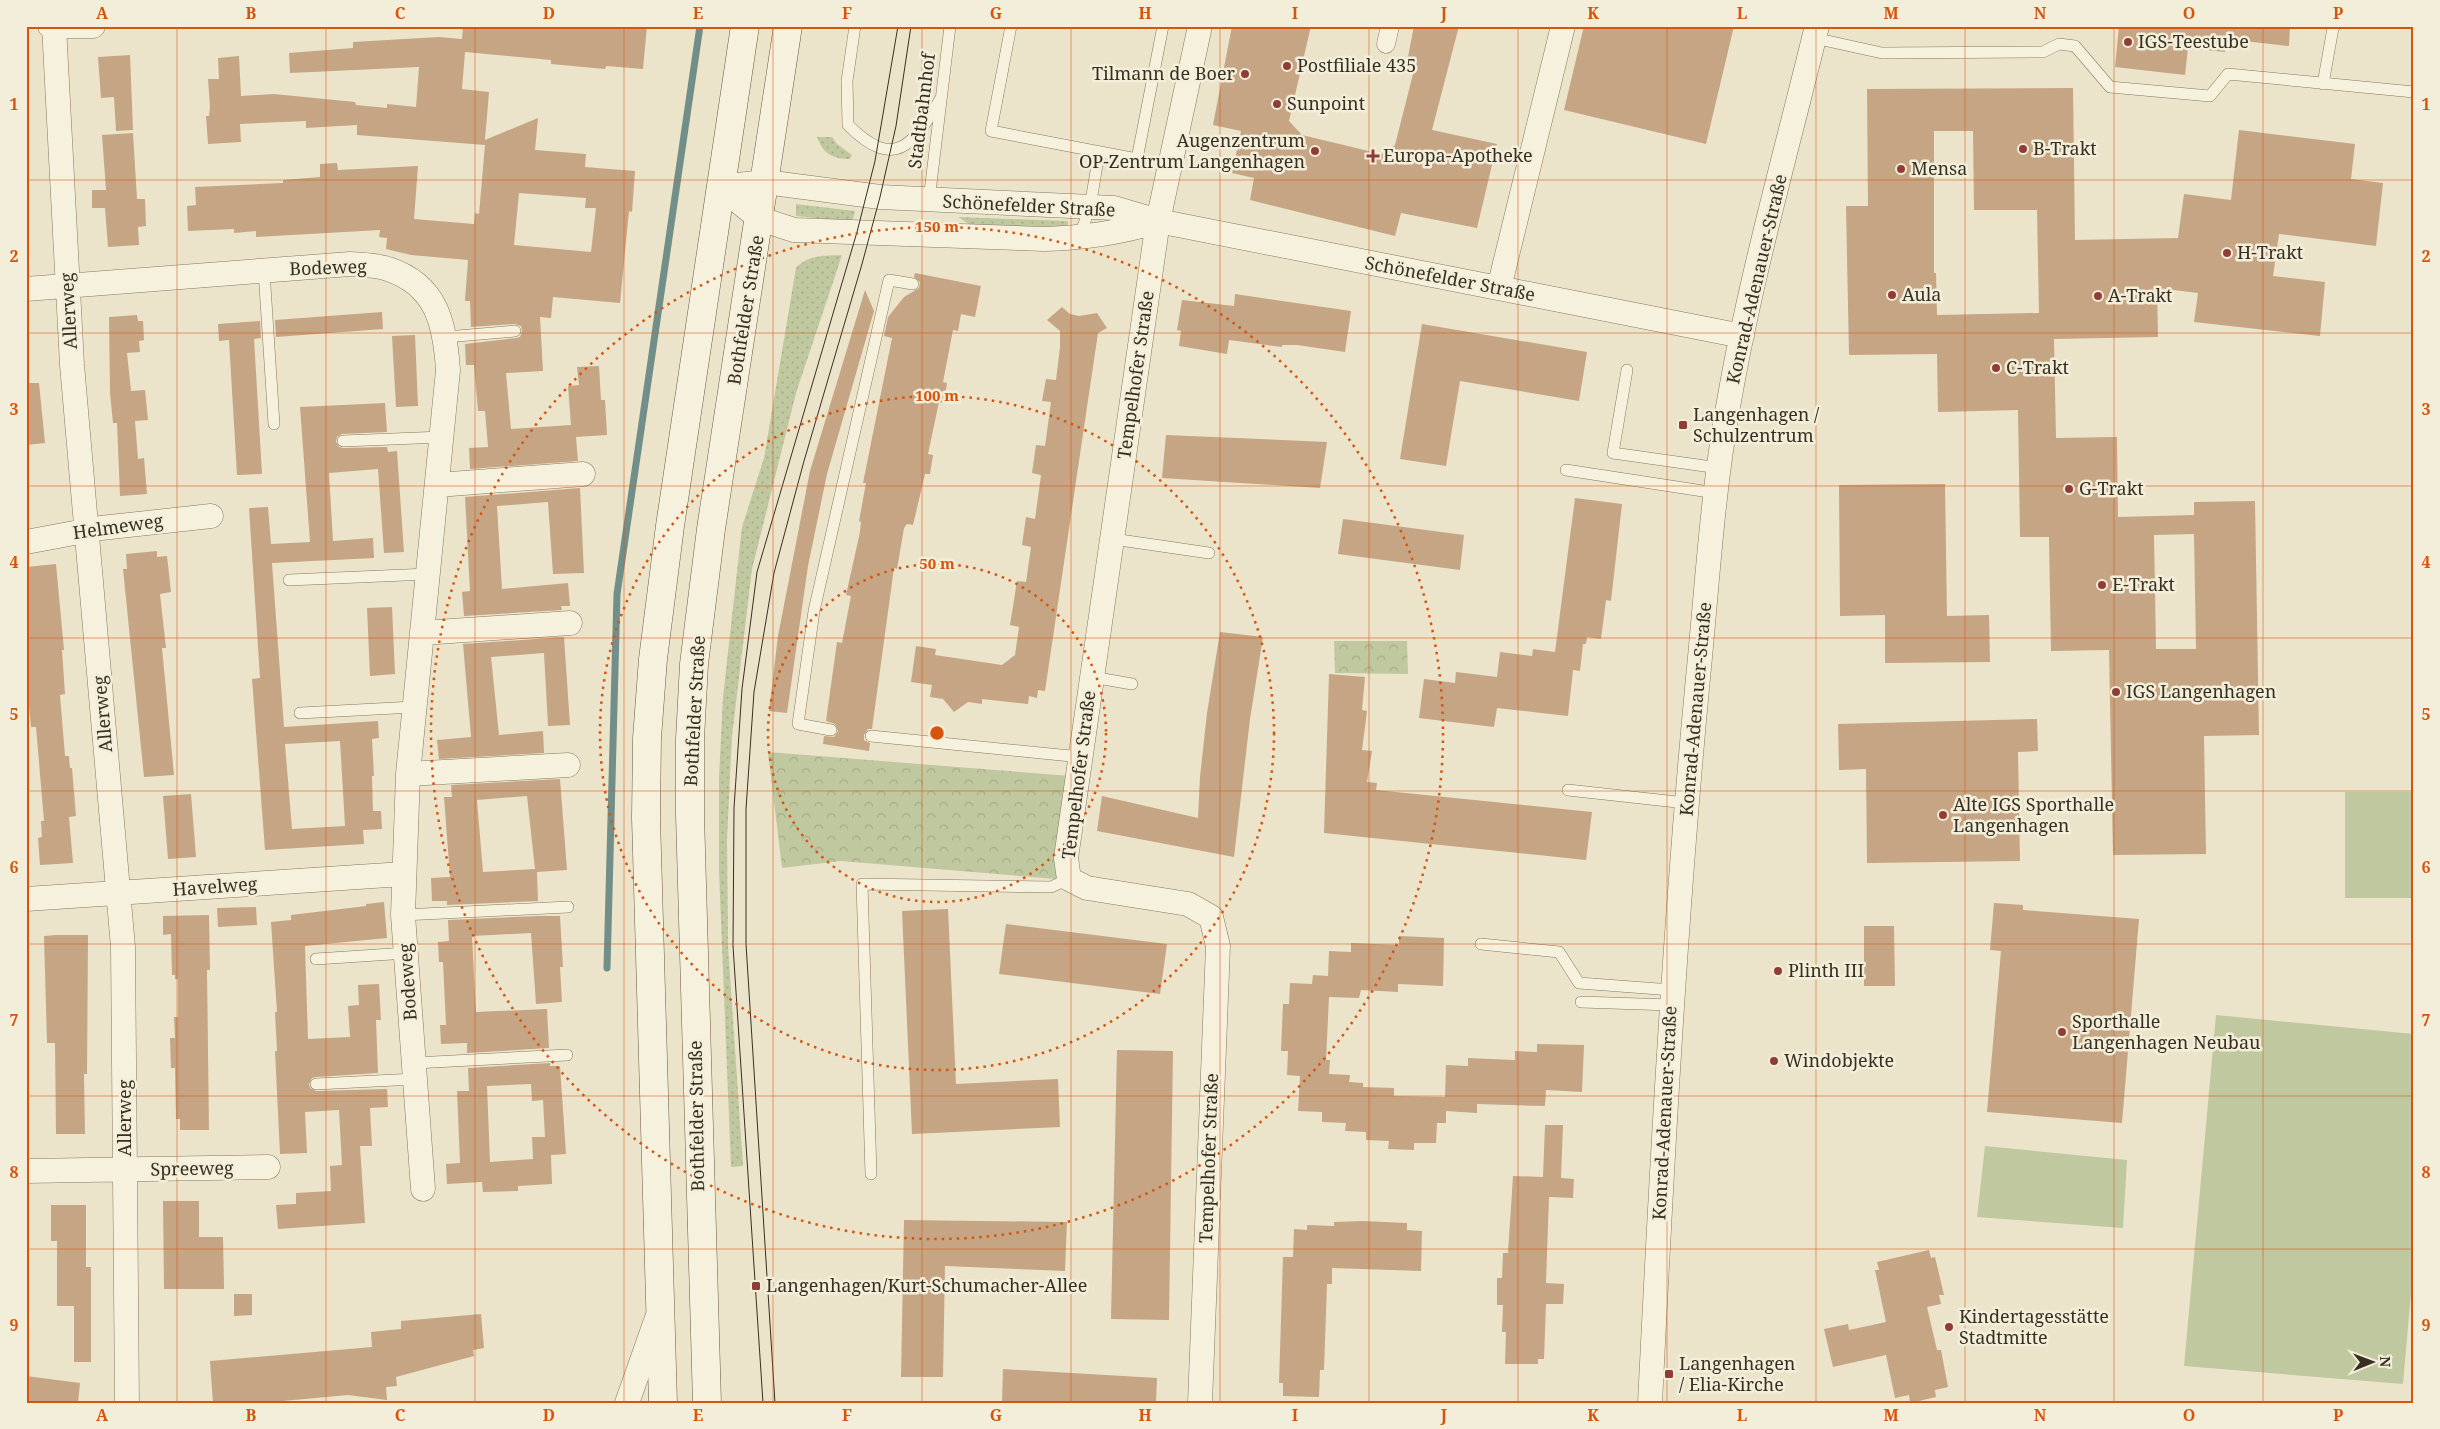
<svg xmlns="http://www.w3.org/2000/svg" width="2440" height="1429" font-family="'Noto Serif',serif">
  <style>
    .grass { fill: url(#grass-dots) }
    .forest { fill: url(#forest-crowns) }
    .garden { fill: #c0c89f }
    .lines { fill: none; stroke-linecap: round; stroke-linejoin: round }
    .stream { stroke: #718e89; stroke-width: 7 }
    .building { fill: #c5a584; fill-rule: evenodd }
    .service-casing { stroke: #867860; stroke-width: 12 }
    .pedestrian-casing { stroke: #867860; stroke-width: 19 }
    .minor-casing { stroke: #867860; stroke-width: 25 }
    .secondary-casing { stroke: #685943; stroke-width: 29 }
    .service { stroke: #f6f1dd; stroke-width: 11 }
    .pedestrian { stroke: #f6f1dd; stroke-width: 18 }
    .minor { stroke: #f6f1dd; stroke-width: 24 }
    .secondary { stroke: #f6f1dd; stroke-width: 28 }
    .tram { stroke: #382f22; stroke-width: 1 }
    .grid { fill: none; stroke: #d6550e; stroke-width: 1; stroke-opacity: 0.55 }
    .ring { fill: none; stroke: #d6550e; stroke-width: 2.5; stroke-dasharray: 2.5 5 }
    .poi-dot { fill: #8f3d36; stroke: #f3eed9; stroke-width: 2 }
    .labels { text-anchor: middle; stroke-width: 5; stroke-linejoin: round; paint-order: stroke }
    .poi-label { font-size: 18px; fill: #382f22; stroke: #f3eed9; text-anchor: start }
    .street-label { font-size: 18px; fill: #382f22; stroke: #f3eed9 }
    .centre { fill: #d6550e; stroke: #f3eed9; stroke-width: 2.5 }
    .ring-label { font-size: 15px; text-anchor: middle; font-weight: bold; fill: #d6550e; stroke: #f3eed9; stroke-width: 5; stroke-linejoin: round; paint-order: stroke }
    .neatline { fill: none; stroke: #d6550e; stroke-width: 2 }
    .grid-label { font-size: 16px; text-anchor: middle; font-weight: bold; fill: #d6550e }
  </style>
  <defs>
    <pattern id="grass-dots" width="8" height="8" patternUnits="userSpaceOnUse" patternTransform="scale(1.25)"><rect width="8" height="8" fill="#c0c89f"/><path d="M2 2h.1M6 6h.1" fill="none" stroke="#a6ac89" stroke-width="1.8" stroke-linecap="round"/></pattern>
    <pattern id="forest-crowns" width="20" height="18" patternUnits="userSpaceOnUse" patternTransform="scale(1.25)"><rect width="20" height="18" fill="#c0c89f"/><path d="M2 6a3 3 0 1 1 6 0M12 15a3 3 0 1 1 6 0" fill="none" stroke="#a6ac89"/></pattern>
  </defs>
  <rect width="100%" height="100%" fill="#ebe4ca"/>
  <path class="grass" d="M817,137H832L837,144L852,155L850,159C833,159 823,154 817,137Z
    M796,204L855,211L852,222L796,216Z
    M958,217L1068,221V226L975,228Z
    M842,255L796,393L752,569L732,736L727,840L728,946L743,1166L731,1167L719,872V777L723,697L742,527L764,458L796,268C809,254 824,256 842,255Z"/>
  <path class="forest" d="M1334,641H1407L1408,674L1335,673Z
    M768,752L1071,776L1056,879L841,861L782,868Z"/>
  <path class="garden" d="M2345,792H2414V898H2345Z
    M2216,1015L2414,1034V1259L2403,1384L2184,1366Z
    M1985,1146L2127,1160L2123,1228L1977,1217Z"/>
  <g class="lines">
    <path class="stream" d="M607,968L617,594L700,26"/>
  </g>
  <path class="building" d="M463,26H647L643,69L606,66L605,69L551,64V60L465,52L462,89L489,92L485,140L538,118L535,150L586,154L585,167L635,171L632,212L629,211L620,303L553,297L551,318L540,317L543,371L506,373L511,429L571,425L568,386L579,385L577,367L599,366L601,400H605L607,435L576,437L578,461L470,469L469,448L488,447L485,411H478L474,365H466L465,344L516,338L520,337L522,331L521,326L515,324L471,327L470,301H465L468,260L411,255L386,249L387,238L379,237L380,230L256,237V231L234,233V229L188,231L187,206L196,205L195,187L283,183V180L320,177V164L337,163L338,170L418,166L414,219L474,224L475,213L479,214L485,145L357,135V125L306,128V121L240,124L241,142L208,144L206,116H209L210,107L208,79H219L218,58L239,56L241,96L274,94L355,102L356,105L387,108V104L416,107L419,67L290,73L289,53L353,48V42L439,37L462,39ZM519,193L586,198L585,208H596L591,252L514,245Z
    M1232,26H1311L1289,121L1302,135L1381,154L1395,145L1413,74L1405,72L1414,26H1459L1432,130L1497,144L1477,228L1401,213L1395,236L1250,200L1254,178L1232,173L1241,131L1213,125Z
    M1584,26H1734L1706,144L1564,110Z
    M2119,26H2290L2289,46L2226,39L2225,52L2188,48L2185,75L2115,67Z
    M130,55L133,130L116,131L114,97L101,98L98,57Z
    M2073,88L2075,240L2178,238L2184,194L2231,200L2239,130L2355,144L2351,179L2383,183L2376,246L2279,234L2273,276L2325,282L2320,336L2194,322L2198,293L2157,288L2158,337L2054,339L2056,438L2117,437L2118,517L2194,515V502L2255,501L2259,735L2204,736L2206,854L2113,855L2109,650L2051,651L2049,537H2020L2018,410L1938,412L1937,354L1849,355L1846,206H1868L1867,89ZM1934,131H1973L1974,210H2037L2039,313L1937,315L1936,273H1934ZM2194,534L2196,649H2156L2154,535Z
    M133,133L137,199H145L146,226L138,227L139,245L108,247L105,208H92V190H106L102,135Z
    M915,273L981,286L975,317L961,314L958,331L953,330L943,382L947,383L944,403L939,402L928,454L933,455L930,474H925L913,525L907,524L904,528L897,569L894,568L872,729H868L864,735V740L870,743L869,751L823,744L824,736L834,737L838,731L835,724L826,721L837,642L842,643L851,596L846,595L860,532L861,522L859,521L866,483H863L892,338L884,336L888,317L904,297L919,288L920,282L914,277Z
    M865,290L874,311L827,474L808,566L787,713L769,711L778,636L810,471Z
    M1235,294L1351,311L1345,352L1297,345H1282V347L1229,340L1227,354L1179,346L1181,331L1177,330L1182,300L1234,306Z
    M1062,307L1070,314L1079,316L1097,313L1107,328L1098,333L1045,691L1038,690L1037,698L1029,696L1028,704L982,699V704L968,702L954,712L943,699L930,697L932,685L911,682L916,646L936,649L935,655L1002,665L1015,655L1019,627L1010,625L1017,581L1026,582L1031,547L1022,545L1026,517L1035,519L1041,475L1032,473L1036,445L1045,446L1051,402L1042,401L1046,379L1056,380L1060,347V331L1047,320Z
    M382,312L383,329L276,337L275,320Z
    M137,315L138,321H143L144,340L139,341L140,352L127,353L131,391L145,390L148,420L135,421L138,459L144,458L147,494L120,496L117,423H113L110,393L109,317Z
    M260,321L261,338L254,339L262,474L237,475L229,340L219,341L218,324Z
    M1422,324L1587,352L1579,401L1460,381L1446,466L1400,459Z
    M415,335L418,406L396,407L392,336Z
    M26,383H39L45,443L26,445Z
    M385,403L387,432L342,434L337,437L336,442L339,447L343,448L387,447L388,452L397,451L404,552L384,553L378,469L329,473L333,541L373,538L374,558L272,563L284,727L378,721L379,738L372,739L374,776H372L373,811H381L382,829L363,830L364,844L265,850L252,679L260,678L249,508L268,507L271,544L310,542L300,407ZM340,741L345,826L292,829L285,744Z
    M1166,435L1327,442L1320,488L1162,478Z
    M1945,484L1947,616L1989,615L1990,662L1885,663V615L1840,616L1839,485Z
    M580,488L584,573L553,574L548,502L497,506L502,589L568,583L570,606H561L562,610L464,616L462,592L470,591L465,497Z
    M1575,498L1622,504L1611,601L1606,600L1601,639L1587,637L1586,644H1583L1580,671L1573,670L1568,716L1497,708L1494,727L1419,718L1424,679L1455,683L1456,672L1497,677L1500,652L1532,656L1533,649L1555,652Z
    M1343,519L1464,535L1460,570L1338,554Z
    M157,551V557L167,556L171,592L160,594L166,648H162L174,775L144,777L123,569H127L126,554Z
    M56,564L64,650H62L65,694L60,695L65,756H69L70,768H72L76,816L69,817L73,863L40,865L38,838L42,837L41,821H44L36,727H31L27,685L26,567Z
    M392,607L395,674L370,676L367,608Z
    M1220,632L1263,637L1250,719L1234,857L1097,831L1102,796L1198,818L1200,777L1207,713Z
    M564,637L570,725L548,726L544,653L491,657L499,735L543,731L544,753L439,759L437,740L471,737L463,644Z
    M1329,674L1365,677L1362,710L1367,711L1362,750L1372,751L1367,782L1377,783L1376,790L1592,812L1586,860L1324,833Z
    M2037,719L2038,751L2018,752L2020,861L1867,863L1866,769L1839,770L1838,724Z
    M560,779L567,870L537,872L538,901L447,905V901H432L431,878L450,877L444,797H452L451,785ZM527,796L535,869L483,872L477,800Z
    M191,794L196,857L168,859L163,796Z
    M384,902L387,938L305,946L308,1039L350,1037L348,1006L359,1005L358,985L379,984L381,1020H376L378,1073L316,1077L312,1078L309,1084L310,1088L316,1091L387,1089L388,1107L370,1108L372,1146H360L365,1223L278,1229L276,1205L296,1204V1193L331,1191L330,1166L342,1165L339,1110L305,1112L307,1153L280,1154L275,1051H277L275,1012H277L271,922L291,920V915L366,906V904Z
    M1994,903L2023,905V910L2139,919L2122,1123L1987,1112L2001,951L1990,950Z
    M256,907L257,925L218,927L217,908Z
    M948,909L956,1084L1058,1079L1060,1127L912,1134L902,911Z
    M209,915L210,970H207L209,1130H180V1119H176L175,1068H171L170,1038H175L174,1017H178V979H175V975H172L171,934L163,935V916Z
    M539,916H560L563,967H560L562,1002L536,1004L531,933L472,936L476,1012L547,1009L549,1048L467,1053V1043L441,1044L440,1025H446L443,962H439L438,942L449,941L448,920Z
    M1006,924L1167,944L1160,994L999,974Z
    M1864,926H1894L1895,986H1864Z
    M56,935H88L87,1074H84L85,1134H56L55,1043H47L44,936Z
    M1399,936L1444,938L1443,986L1398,984V992L1361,990L1359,998L1329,997L1326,1060H1330L1329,1074L1350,1075L1349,1082L1363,1083V1087L1394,1088V1096L1445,1097L1446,1065L1468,1066V1058L1515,1060V1051L1537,1052V1044L1584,1045L1582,1092L1546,1090L1545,1106L1477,1104V1113L1446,1111V1123H1437L1436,1143H1414V1150L1388,1149L1389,1141L1366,1140V1132L1345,1131L1346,1123L1322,1122V1112L1298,1111L1300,1076L1287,1075L1288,1051H1281L1283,1004H1289L1290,983L1312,984L1313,975L1328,976L1329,951L1351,952V943L1399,945Z
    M1117,1050L1173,1051L1169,1320L1111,1319Z
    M550,1063V1066H560L566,1154L551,1155L552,1184L518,1186V1191L483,1192L482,1182L447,1184L446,1164L460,1163L457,1091H469L468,1068ZM531,1084L532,1101L543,1100L545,1137H532L533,1159L490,1162L487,1086Z
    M1545,1125H1563L1561,1178L1574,1179L1573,1198L1549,1197L1546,1283L1564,1284L1563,1304H1546L1544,1359H1538V1364H1505L1506,1332H1502L1503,1305H1497V1278H1502L1503,1253H1508L1513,1176L1543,1177Z
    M163,1201H199V1237H223L224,1289H164Z
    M51,1205H86V1267H91V1362H74V1306H57V1241H51Z
    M904,1220L1067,1222L1065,1271L945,1266L943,1377H901Z
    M1363,1221L1407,1223V1230L1422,1231L1421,1271L1332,1268V1284H1327L1324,1370H1320L1319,1397L1283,1396V1383H1279L1283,1257H1293L1294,1229L1307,1230V1225L1334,1226V1222Z
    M1929,1250L1931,1258L1935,1257L1944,1295H1939L1941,1304L1927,1307L1937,1350H1941L1948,1387L1935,1390L1936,1397L1910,1403L1909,1395L1895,1398L1886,1355L1833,1367L1824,1329L1848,1324L1849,1330L1886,1322L1875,1270H1879L1877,1262Z
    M234,1294H252V1315L234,1316Z
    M481,1314L484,1348L473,1350L474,1356L396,1377L397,1386L386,1387L387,1400L348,1395L261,1403H213L210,1361L372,1347L371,1332L401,1329V1321Z
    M1003,1369L1157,1378L1156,1403H1002Z
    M26,1376L80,1383L78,1403H26Z"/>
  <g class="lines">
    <g class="service-casing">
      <path id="service" d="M855,26L847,81L848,125C896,173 914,143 941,98
        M1011,26L991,131L1137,159L1163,26
        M1814,38L1882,53L2043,52L2059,44L2075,46L2110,87L2210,96L2228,74L2414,92
        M2323,84L2333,28L2335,26
        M929,200L950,26
        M1078,237C1092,211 1094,181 1099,152
        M264,271L274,424
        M446,337L515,331
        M1627,370L1613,453L1719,468
        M343,441L442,437
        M1566,470L1716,493
        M1113,539L1209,553
        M289,580L428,574
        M1092,677L1132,684
        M300,713L414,707
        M831,730L798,724L814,611L889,280L913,284
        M871,736L1081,757
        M1568,790L1686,803
        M403,915L568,907
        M1481,944L1559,952L1579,983L1672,990
        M316,959L407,953
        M1581,1002L1671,1005
        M414,1063L567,1055
        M316,1084L415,1079
        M871,1174L862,884L1051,887L1069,879"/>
    </g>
    <g class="pedestrian-casing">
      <path id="pedestrian" d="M1386,44L1390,26"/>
    </g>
    <g class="minor-casing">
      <path id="minor" d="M50,26H93
        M54,26L72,365L123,947L127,1403
        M720,187L765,182L880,197L1114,208L1158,221L1742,336
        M720,187L760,219L794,230L1044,239C1084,238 1120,233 1158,221
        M1499,288L1563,26
        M26,289L350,264C362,265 377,265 388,269C437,285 445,324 448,370L408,774L403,915L423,1189
        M437,485L583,474
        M26,542L101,528L211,516
        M422,633L570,623
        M408,774L568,765
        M26,899L403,874
        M26,1171L268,1167
        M627,1403L657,1318
        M1200,1403L1218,946L1211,917L1188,904L1087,888L1069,879L1066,858L1158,221L1200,26
        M1650,1403C1662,1161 1675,919 1698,678C1707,588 1712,496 1728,407C1750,279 1786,153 1817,26"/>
    </g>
    <g class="secondary-casing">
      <path id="secondary" d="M663,1403L646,818L647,738L653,659L670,526L745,26
        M707,1403L690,815V739L694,664L711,529L788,26"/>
    </g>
    <use href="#service" class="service"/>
    <use href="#pedestrian" class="pedestrian"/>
    <use href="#minor" class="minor"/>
    <use href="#secondary" class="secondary"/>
    <path class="tram" d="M763,1403L733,946L734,808L742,689L757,572L857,232L875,161L898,26
      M775,1403L746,944V809L754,692L774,573L804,461L862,264L880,197L896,126L911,26"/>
  </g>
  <path class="grid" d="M177,26V1403M326,26V1403M475,26V1403M624,26V1403M773,26V1403M922,26V1403M1071,26V1403M1220,26V1403M1369,26V1403M1518,26V1403M1667,26V1403M1816,26V1403M1965,26V1403M2114,26V1403M2263,26V1403M26,180H2414M26,333H2414M26,486H2414M26,638H2414M26,791H2414M26,944H2414M26,1096H2414M26,1249H2414"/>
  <g class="ring">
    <circle cx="937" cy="733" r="169"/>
    <circle cx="937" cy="733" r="337"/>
    <circle cx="937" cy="733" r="506"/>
  </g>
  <g class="poi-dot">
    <circle cx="2128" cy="42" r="5"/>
    <circle cx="1287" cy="66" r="5"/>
    <circle cx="1245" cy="74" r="5"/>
    <circle cx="1277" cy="104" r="5"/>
    <circle cx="2023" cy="149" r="5"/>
    <circle cx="1315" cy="151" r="5"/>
    <path d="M1370.5 148.5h5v5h5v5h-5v5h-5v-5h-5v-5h5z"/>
    <circle cx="1901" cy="169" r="5"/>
    <circle cx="2227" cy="253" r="5"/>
    <circle cx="1892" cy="295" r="5"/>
    <circle cx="2098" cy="296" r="5"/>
    <circle cx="1996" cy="368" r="5"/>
    <rect x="1678" y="420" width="10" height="10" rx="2.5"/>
    <circle cx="2069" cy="489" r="5"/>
    <circle cx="2102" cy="585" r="5"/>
    <circle cx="2116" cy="692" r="5"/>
    <circle cx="1943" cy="815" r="5"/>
    <circle cx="1778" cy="971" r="5"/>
    <circle cx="2062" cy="1032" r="5"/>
    <circle cx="1774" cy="1061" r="5"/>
    <rect x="751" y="1281" width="10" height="10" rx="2.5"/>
    <circle cx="1949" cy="1327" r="5"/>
    <rect x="1664" y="1369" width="10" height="10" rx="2.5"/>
  </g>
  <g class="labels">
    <g class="poi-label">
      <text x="2138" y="48">IGS-Teestube</text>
      <text x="1297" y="72">Postfiliale 435</text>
      <text x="1235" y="80" text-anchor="end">Tilmann de Boer</text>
      <text x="1287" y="110">Sunpoint</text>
      <text x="1305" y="147" text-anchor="end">Augenzentrum<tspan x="1305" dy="21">OP-Zentrum Langenhagen</tspan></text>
      <text x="2033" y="155">B-Trakt</text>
      <text x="1383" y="162">Europa-Apotheke</text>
      <text x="1911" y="175">Mensa</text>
      <text x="2237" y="259">H-Trakt</text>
      <text x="1902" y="301">Aula</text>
      <text x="2108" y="302">A-Trakt</text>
      <text x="2006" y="374">C-Trakt</text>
      <text x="1693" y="421">Langenhagen /<tspan x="1693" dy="21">Schulzentrum</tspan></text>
      <text x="2079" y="495">G-Trakt</text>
      <text x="2112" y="591">E-Trakt</text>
      <text x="2126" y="698">IGS Langenhagen</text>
      <text x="1953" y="811">Alte IGS Sporthalle<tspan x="1953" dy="21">Langenhagen</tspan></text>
      <text x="1788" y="977">Plinth III</text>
      <text x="2072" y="1028">Sporthalle<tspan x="2072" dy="21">Langenhagen Neubau</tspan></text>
      <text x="1784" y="1067">Windobjekte</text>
      <text x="766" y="1292">Langenhagen/Kurt-Schumacher-Allee</text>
      <text x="1959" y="1323">Kindertagesstätte<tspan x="1959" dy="21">Stadtmitte</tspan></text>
      <text x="1679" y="1370">Langenhagen<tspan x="1679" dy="21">/ Elia-Kirche</tspan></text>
    </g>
    <g class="street-label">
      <text transform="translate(922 111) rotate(-83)" y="6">Stadtbahnhof</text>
      <text transform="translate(1029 206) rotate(3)" y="6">Schönefelder Straße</text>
      <text transform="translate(328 268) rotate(-2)" y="6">Bodeweg</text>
      <text transform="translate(1450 279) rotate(11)" y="6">Schönefelder Straße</text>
      <text transform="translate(1757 279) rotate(-77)" y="6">Konrad-Adenauer-Straße</text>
      <text transform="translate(746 310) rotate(-81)" y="6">Bothfelder Straße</text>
      <text transform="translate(69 311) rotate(-93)" y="6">Allerweg</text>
      <text transform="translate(1136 375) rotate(-82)" y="6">Tempelhofer Straße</text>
      <text transform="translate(118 527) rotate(-8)" y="6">Helmeweg</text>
      <text transform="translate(1696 709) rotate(-85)" y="6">Konrad-Adenauer-Straße</text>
      <text transform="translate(695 711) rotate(-87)" y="6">Bothfelder Straße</text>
      <text transform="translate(103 714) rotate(-95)" y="6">Allerweg</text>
      <text transform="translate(1079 775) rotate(-83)" y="6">Tempelhofer Straße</text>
      <text transform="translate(215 887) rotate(-4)" y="6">Havelweg</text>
      <text transform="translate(408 982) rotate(-94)" y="6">Bodeweg</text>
      <text transform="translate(1665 1113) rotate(-87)" y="6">Konrad-Adenauer-Straße</text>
      <text transform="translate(697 1116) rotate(-91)" y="6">Bothfelder Straße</text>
      <text transform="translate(125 1118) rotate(-90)" y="6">Allerweg</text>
      <text transform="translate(1209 1158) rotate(-88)" y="6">Tempelhofer Straße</text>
      <text transform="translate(192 1169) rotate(-1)" y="6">Spreeweg</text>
    </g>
  </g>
  <circle cx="937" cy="733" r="8" class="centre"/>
  <g class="ring-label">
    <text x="937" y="232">150 m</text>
    <text x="937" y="401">100 m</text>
    <text x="937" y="569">50 m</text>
  </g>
  <rect width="2440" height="1429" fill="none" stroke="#f3eed9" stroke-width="55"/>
  <g transform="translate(2372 1362) rotate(89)" stroke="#f3eed9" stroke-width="4" paint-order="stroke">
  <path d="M0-4L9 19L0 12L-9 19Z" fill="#382f22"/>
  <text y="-8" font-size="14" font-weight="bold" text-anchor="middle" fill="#382f22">N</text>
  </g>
  <rect x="28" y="28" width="2384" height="1374" class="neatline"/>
  <g class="grid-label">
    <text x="102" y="19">A</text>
    <text x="251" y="19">B</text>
    <text x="400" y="19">C</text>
    <text x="549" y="19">D</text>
    <text x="698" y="19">E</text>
    <text x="847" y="19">F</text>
    <text x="996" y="19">G</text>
    <text x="1145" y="19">H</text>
    <text x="1295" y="19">I</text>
    <text x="1444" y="19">J</text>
    <text x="1593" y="19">K</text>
    <text x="1742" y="19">L</text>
    <text x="1891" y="19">M</text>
    <text x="2040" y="19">N</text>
    <text x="2189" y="19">O</text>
    <text x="2338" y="19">P</text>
    <text x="14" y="110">1</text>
    <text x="2426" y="110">1</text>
    <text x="14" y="262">2</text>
    <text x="2426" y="262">2</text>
    <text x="14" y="415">3</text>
    <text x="2426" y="415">3</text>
    <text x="14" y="568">4</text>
    <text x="2426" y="568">4</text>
    <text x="14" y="720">5</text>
    <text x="2426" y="720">5</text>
    <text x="14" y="873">6</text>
    <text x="2426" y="873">6</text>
    <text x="14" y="1026">7</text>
    <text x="2426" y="1026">7</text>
    <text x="14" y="1178">8</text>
    <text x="2426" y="1178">8</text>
    <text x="14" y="1331">9</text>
    <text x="2426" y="1331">9</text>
    <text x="102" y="1421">A</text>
    <text x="251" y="1421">B</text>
    <text x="400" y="1421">C</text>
    <text x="549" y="1421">D</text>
    <text x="698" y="1421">E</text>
    <text x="847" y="1421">F</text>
    <text x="996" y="1421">G</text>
    <text x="1145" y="1421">H</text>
    <text x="1295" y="1421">I</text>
    <text x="1444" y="1421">J</text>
    <text x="1593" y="1421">K</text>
    <text x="1742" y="1421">L</text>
    <text x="1891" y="1421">M</text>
    <text x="2040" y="1421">N</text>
    <text x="2189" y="1421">O</text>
    <text x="2338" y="1421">P</text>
  </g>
</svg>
